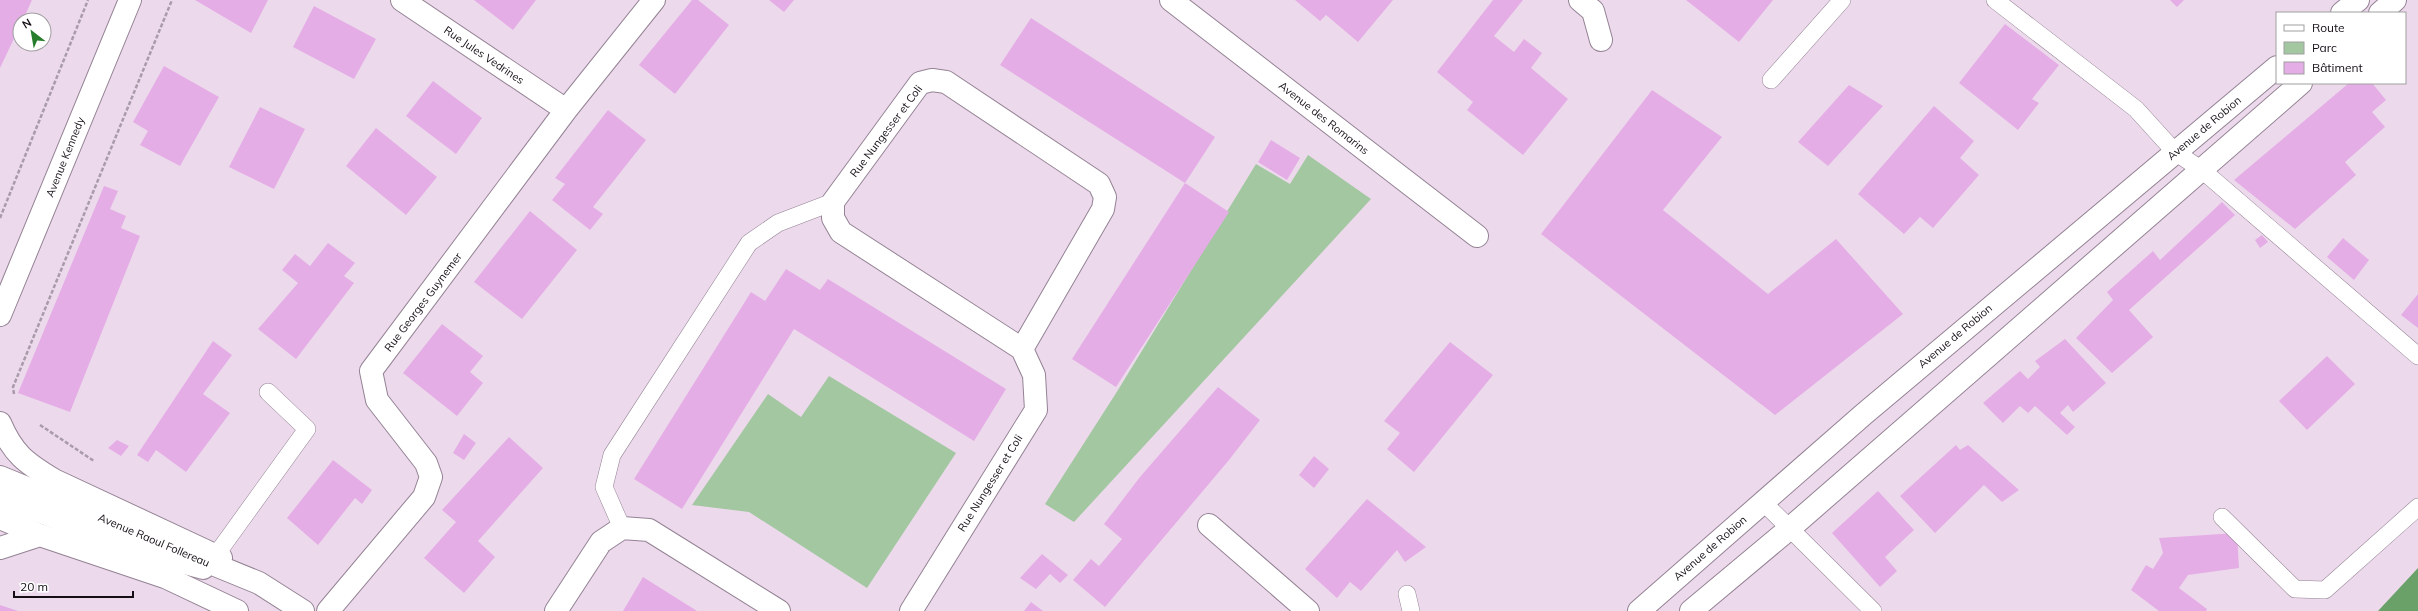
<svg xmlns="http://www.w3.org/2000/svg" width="2418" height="611" font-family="Mulish,sans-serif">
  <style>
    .green { fill: #a3c7a1 }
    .water { fill: #6aa169 }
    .building { fill: #e5ade6 }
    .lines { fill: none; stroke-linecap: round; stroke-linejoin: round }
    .service-casing { stroke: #948394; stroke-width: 18 }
    .minor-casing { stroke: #948394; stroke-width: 24 }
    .tertiary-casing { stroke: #948394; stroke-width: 24 }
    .secondary-casing { stroke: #948394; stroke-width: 24 }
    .path { stroke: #a99ba9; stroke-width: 2.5; stroke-dasharray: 4 2; stroke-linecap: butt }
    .service { stroke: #fff; stroke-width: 17 }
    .minor { stroke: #fff; stroke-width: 22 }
    .tertiary { stroke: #fff; stroke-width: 22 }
    .secondary { stroke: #fff; stroke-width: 22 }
    .labels { text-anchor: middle; stroke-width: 3; stroke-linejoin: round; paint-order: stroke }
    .street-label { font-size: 11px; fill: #150f15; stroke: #fff }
  </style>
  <rect width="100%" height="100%" fill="#ecdaec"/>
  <path class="green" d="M1308,155L1371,199L1074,522L1045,504L1118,390L1256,164L1290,184Z
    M829,376L956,453L867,588L749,512L692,505L768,394L801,417Z"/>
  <path class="water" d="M2418,568V611H2378Z"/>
  <path class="building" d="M0,0H32L23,20H20V26L0,68Z
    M195,0H268L251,33Z
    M474,0H536L513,30Z
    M692,0H698L729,25L675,94L639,65Z
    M769,0H794L784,12Z
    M1295,0H1393L1358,42L1326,15L1320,21Z
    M1493,0H1523L1494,36L1514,52L1524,39L1542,53L1531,68L1568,99L1523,155L1467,110L1473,102L1437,72Z
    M1686,0H1773L1739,42Z
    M2170,0H2184L2177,7Z
    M314,6L376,39L354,79L293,47Z
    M1031,18L1215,137L1185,183L1000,65Z
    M2005,24L2059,65L2032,99L2039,103L2018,130L1959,83Z
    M164,66L219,97L180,166L140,145L148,131L133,122Z
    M433,81L482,118L456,154L406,116Z
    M2349,83H2372L2386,100L2372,112L2385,127L2345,162L2356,175L2295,229L2234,180Z
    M1849,85L1883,106L1828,166L1798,142Z
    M1652,90L1722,137L1663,210L1768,294L1836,239L1903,314L1775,415L1541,234Z
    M1934,106L1974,141L1960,158L1979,175L1933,228L1920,217L1904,234L1858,194Z
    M260,107L305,129L274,189L229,167Z
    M608,110L646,140L593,207L603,214L590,230L552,200L565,184L555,178Z
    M376,128L437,177L406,215L346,166Z
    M1271,140L1300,158L1287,180L1258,162Z
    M1185,183L1229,212L1116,387L1072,359Z
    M104,186L118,191L110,209L126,216L121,228L140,236L70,412L18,393Z
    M2222,202L2235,215L2129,310L2153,337L2112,373L2076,338L2113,300L2107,292L2153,251L2160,260Z
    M530,211L577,250L522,319L474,282Z
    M2262,235L2268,242L2260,248L2255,240Z
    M2343,238L2369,260L2354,280L2327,257Z
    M328,243L355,263L344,276L354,283L296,359L258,329L298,283L282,270L295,254L310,266Z
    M786,269L820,290L828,279L1006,389L974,441L794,329L682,509L634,479L751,292L765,301Z
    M2418,294V328L2401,315Z
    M442,324L483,356L470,372L483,383L457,416L403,373Z
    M2065,339L2106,383L2073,412L2068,405L2060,413L2075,427L2067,435L2035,406L2028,413L2020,406L2003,423L1983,403L2020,371L2028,379L2040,367L2035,361Z
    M213,341L232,355L203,394L230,413L186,472L156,450L148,462L137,455Z
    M1450,342L1493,375L1414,472L1387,449L1400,433L1384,421Z
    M2327,356L2355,384L2307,430L2279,401Z
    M1218,387L1260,420L1229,460L1105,607L1073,580L1091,559L1099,566L1122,539L1104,524L1140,477Z
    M464,434L476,443L464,460L453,453Z
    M509,437L543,468L478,541L495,557L464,593L424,558L456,522L442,510Z
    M117,440L129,446L121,456L108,448Z
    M1956,445L1960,450L1968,445L2019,490L2002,502L1984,485L1935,533L1900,496Z
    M1314,456L1329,469L1314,488L1299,475Z
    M333,460L372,490L362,504L355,498L318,545L287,518Z
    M1878,491L1914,530L1885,557L1897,571L1880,587L1832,533Z
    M1367,499L1426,547L1405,562L1397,550L1361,591L1350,582L1337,598L1305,569Z
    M2237,533L2239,568L2188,575L2179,588L2207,609L2206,611H2159L2131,590L2146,565L2153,569L2163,553L2159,538Z
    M1042,554L1068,575L1060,583L1050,574L1036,589L1020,578Z
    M643,577L697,611H623Z
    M1031,602L1043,611H1024Z
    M0,605L18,611H0Z"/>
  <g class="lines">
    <g class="service-casing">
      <path id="service" d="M1995,0L2136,109L2175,152L2202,170L2418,356
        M1771,80L1842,0
        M1763,502L1873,611
        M2222,517L2295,589L2325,590L2418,507
        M622,528L604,487L612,455L749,243L778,223L833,202
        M216,555L307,429L268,392
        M1407,594L1411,611"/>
    </g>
    <g class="minor-casing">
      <path id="minor" d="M402,0L566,110
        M1171,0L1477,236
        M1580,0L1593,11L1601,40
        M1209,525L1308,611
        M328,611L424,497L431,477L426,463L377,400L371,371L566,110L654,0
        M556,611L601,542L622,528L649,530L779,611
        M911,611L1036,410L1034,375L1022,349L841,232L833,218V202L920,83L932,80L946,82L1099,184L1105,197L1103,209L1022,349"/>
    </g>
    <g class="tertiary-casing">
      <path id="tertiary" d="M0,315L130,0
        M0,423C13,454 26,463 54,480L221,558
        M0,497L166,558L203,568"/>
    </g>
    <g class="secondary-casing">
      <path id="secondary" d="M2342,13L2358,0
        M2380,13L2395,0
        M0,477L259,583L303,611
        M0,518L40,535L165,577L237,611
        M0,548L40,535
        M1639,611L1864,414L2277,67
        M1691,611L1789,529L2301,83"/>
    </g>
    <path class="path" d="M0,218L88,0
      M14,394L13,387L172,0
      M40,425L94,461"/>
    <use href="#service" class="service"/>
    <use href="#minor" class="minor"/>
    <use href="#tertiary" class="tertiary"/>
    <use href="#secondary" class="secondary"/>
  </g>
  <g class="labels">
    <g class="street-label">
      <text transform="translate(484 55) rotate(34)" y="4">Rue Jules Vedrines</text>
      <text transform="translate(1324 118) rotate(38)" y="4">Avenue des Romarins</text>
      <text transform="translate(2204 128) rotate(-40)" y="4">Avenue de Robion</text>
      <text transform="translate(886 131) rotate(-53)" y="4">Rue Nungesser et Coli</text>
      <text transform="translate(65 157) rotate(-68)" y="4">Avenue Kennedy</text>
      <text transform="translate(423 302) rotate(-53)" y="4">Rue Georges Guynemer</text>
      <text transform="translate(1955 336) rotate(-40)" y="4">Avenue de Robion</text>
      <text transform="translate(990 483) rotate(-58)" y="4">Rue Nungesser et Coli</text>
      <text transform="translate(154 540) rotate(23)" y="4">Avenue Raoul Follereau</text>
      <text transform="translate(1710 548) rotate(-41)" y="4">Avenue de Robion</text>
    </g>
  </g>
  <rect x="2276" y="12" width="130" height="72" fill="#ffffff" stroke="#a19fa1"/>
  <rect x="2284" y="25" width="20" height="6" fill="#ffffff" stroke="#a19fa1"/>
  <text x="2312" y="32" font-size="12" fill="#150f15">Route</text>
  <rect x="2284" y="42" width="20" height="12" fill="#a3c7a1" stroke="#a19fa1"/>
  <text x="2312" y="52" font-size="12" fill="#150f15">Parc</text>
  <rect x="2284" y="62" width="20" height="12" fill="#e5ade6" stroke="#a19fa1"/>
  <text x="2312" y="72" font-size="12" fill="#150f15">Bâtiment</text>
  <g transform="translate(32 32) rotate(329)"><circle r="19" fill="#ffffff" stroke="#a19fa1"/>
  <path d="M0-3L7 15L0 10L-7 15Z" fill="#267d2b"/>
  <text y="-6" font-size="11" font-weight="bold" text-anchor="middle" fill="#150f15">N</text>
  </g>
  <path d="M14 591v6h119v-6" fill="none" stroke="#150f15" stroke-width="2"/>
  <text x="20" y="591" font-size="12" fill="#150f15" stroke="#ffffff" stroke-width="3" paint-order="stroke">20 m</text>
</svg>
